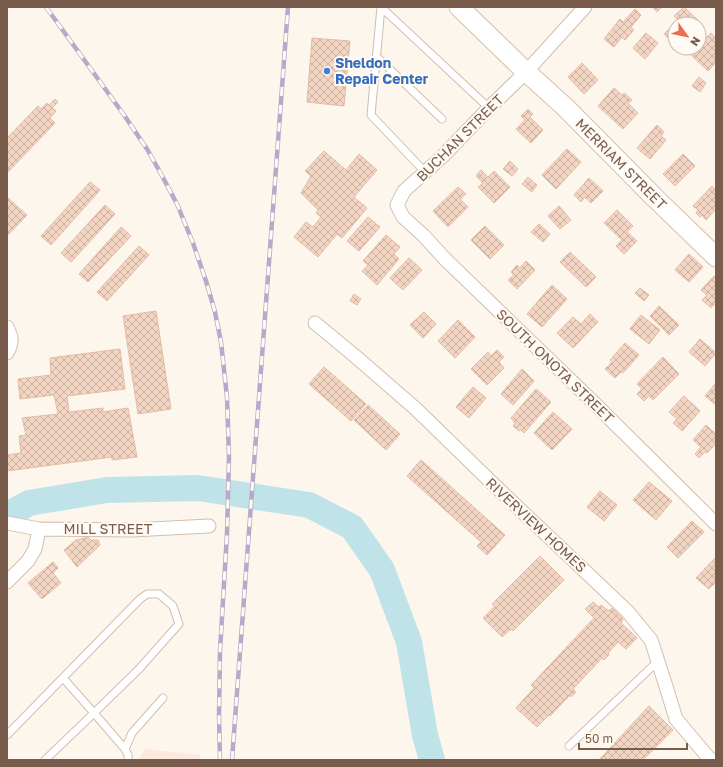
<svg xmlns="http://www.w3.org/2000/svg" width="723" height="767" font-family="'Golos Text',sans-serif">
  <style>
    .commercial { fill: #fde8e0 }
    .lines { fill: none; stroke-linecap: round; stroke-linejoin: round }
    .river { stroke: #bfe3e8; stroke-width: 26 }
    .building { fill: url(#building-cross-hatch); stroke: #e6bba3 }
    .lane-casing { stroke: #d1beb0; stroke-width: 9 }
    .street-casing { stroke: #d1beb0; stroke-width: 15 }
    .secondary-casing { stroke: #d6c0b0; stroke-width: 21 }
    .lane { stroke: #fff; stroke-width: 7 }
    .street { stroke: #fff; stroke-width: 13 }
    .secondary { stroke: #fff; stroke-width: 19 }
    .rail-casing { stroke: #b9a8c9; stroke-width: 4.5 }
    .rail { stroke: #fffaf3; stroke-width: 3; stroke-dasharray: 9; stroke-linecap: butt }
    .shop-dot { fill: #3f7fe0; stroke: #fffaf3; stroke-width: 1.5 }
    .labels { text-anchor: middle; stroke-width: 4; stroke-linejoin: round; paint-order: stroke }
    .shop-label { font-size: 14px; font-weight: bold; fill: #366cbe; stroke: #fffaf3; text-anchor: start }
    .street-label { font-size: 14px; fill: #7a5c4d; stroke: #fffaf3 }
  </style>
  <defs>
    <pattern id="building-cross-hatch" width="8" height="8" patternUnits="userSpaceOnUse"><rect width="8" height="8" fill="#f3d5c3"/><path d="M0 0l8 8M0 8l8-8" fill="none" stroke="#cab0a1"/></pattern>
  </defs>
  <rect width="100%" height="100%" fill="#fdf6ec"/>
  <path class="commercial" d="M144,749L200,755V760H139Z"/>
  <g class="lines">
    <path class="river" d="M7,515L29,503L107,490L198,488L309,505L352,527L382,570L409,642L425,735L432,760"/>
  </g>
  <path class="building" d="M652,7H662L657,12Z
    M684,7L702,24L699,27V24H675V45L664,34L678,20L674,16Z
    M635,9L641,15L631,27L634,30L625,40L622,37L614,47L604,39L620,19L623,22Z
    M646,33L658,43L645,59L633,48Z
    M711,33L716,38V62L708,71L691,55L697,48H699V46Z
    M312,38L350,41L344,106L307,102Z
    M582,63L598,80L584,94L568,77Z
    M699,77L706,83L700,92L692,86Z
    M614,88L622,95L624,93L632,100L628,103L638,113L623,129L598,106Z
    M55,99L58,102L52,108L56,111L50,118L55,123L7,173V138L38,106L41,109L47,103L49,105Z
    M528,109L533,114L530,117L543,130L531,143L516,129L525,120L521,116Z
    M657,125L664,132L661,136L666,140L650,159L637,148Z
    M567,149L581,162L556,189L542,175Z
    M324,151L346,170L359,154L377,170L354,197L367,208L342,238L337,234L318,257L294,237L306,222L313,227L321,217L316,213L318,210L301,193L311,176L305,171Z
    M683,154L695,166L675,186L663,174Z
    M510,161L518,169L512,176L503,169Z
    M481,170L488,177L494,171L510,187L494,203L478,187L483,183L476,176Z
    M528,177L537,185L532,192L522,184Z
    M589,178L603,191L591,203L585,197L581,202L574,195Z
    M90,182L100,190L51,245L41,236Z
    M712,186L716,190V209L706,220L702,215L700,217L696,213L698,210L693,206Z
    M458,187L466,194L460,199L468,207L448,227L433,211Z
    M7,197L27,215L7,236Z
    M105,205L115,214L71,262L61,253Z
    M559,206L571,220L560,229L548,216Z
    M617,210L633,226L627,232L637,241L624,254L616,246L622,240L604,223Z
    M368,217L380,227L359,251L347,241Z
    M539,224L550,234L543,242L531,232Z
    M485,226L504,245L490,259L471,240Z
    M121,227L131,236L88,282L79,274Z
    M386,235L400,247L394,254L399,259L377,285L362,271L368,265L363,261Z
    M139,246L149,255L107,301L97,292Z
    M570,252L596,277L586,287L560,262Z
    M689,254L703,267L689,282L675,270Z
    M409,258L422,270L403,290L390,278Z
    M526,261L535,270L517,289L508,280L514,275L511,272L517,265L520,268Z
    M714,276L716,278V303L711,308L702,300L707,295L701,290Z
    M552,285L567,299L542,327L527,314Z
    M640,288L649,295L644,301L635,293Z
    M354,294L361,299L357,305L350,301Z
    M659,306L679,325L669,335L650,316Z
    M156,311L171,409L138,414L123,316Z
    M424,312L436,324L423,338L410,325Z
    M590,314L598,322L573,348L557,333L573,317L581,324Z
    M641,315L660,330L649,344L630,329Z
    M458,320L475,337L455,358L438,341Z
    M700,339L716,353L705,366L689,352Z
    M625,343L639,355L623,373L621,372L615,378L605,369L612,362L610,360Z
    M120,349L125,389L67,396L69,412L103,408V412L128,408L137,457L112,460V457L7,471V455L21,453L19,436L26,435L22,418L58,414L54,395L20,399L18,379L51,375L50,358Z
    M497,350L504,357L499,362L504,368L487,385L471,369L488,352L491,356Z
    M663,357L679,374L653,400L649,396L644,401L637,394L642,389L637,384Z
    M324,367L366,404L351,421L309,384Z
    M522,369L534,381L513,405L501,394Z
    M715,384L716,385V405L705,396Z
    M473,387L486,398L469,418L456,407Z
    M536,389L551,402L524,433L521,430L519,431L513,426L515,423L511,418Z
    M684,396L700,411L682,431L673,423L677,419L669,412Z
    M368,405L400,434L386,450L354,420Z
    M553,412L572,429L552,450L534,433Z
    M706,425L716,434V444L707,453L705,452L699,458L695,454L701,447L693,440Z
    M421,460L505,535L487,555L477,546L481,542L407,476Z
    M649,482L672,501L656,520L633,500Z
    M600,491L617,505L604,521L587,507Z
    M692,521L704,532L678,558L667,547Z
    M88,537L91,540H98L100,545L77,567L64,550L76,540Z
    M540,556L564,580L513,631L511,629L502,637L483,618L495,606L492,604Z
    M716,557V582L709,589L696,578Z
    M53,562L58,568L53,573L61,583L42,599L28,583Z
    M593,602L599,607L601,605L609,611L612,608L623,619L621,623L637,638L626,649L618,642L608,653L609,655L604,660L602,658L573,689L576,692L571,697L570,695L550,716L549,715L537,727L516,708L534,688L531,685L594,618L585,609Z
    M649,706L673,730L643,760H599Z"/>
  <g class="lines">
    <g class="lane-casing">
      <path id="lane" d="M377,57L442,119
        M425,172L371,115L381,7L489,108
        M7,735L140,599L147,594H159L173,606L179,624L139,669L94,713L63,678
        M569,746L658,661
        M125,749L132,733L163,698
        M45,760L94,713L125,749L128,755V760"/>
    </g>
    <g class="street-casing">
      <path id="street" d="M585,7L526,72L489,108L443,156L404,191L397,205L403,217L423,235L445,259L592,401L716,524
        M315,323L355,356L416,409L489,480L628,612L651,640L664,680L676,719L708,757L712,760
        M7,327C12,337 13,343 7,353
        M7,523L39,529L132,530L209,526
        M7,582L28,561L35,549L39,529"/>
    </g>
    <g class="secondary-casing">
      <path id="secondary" d="M459,7L522,68L566,108L655,198L716,257"/>
    </g>
    <use href="#lane" class="lane"/>
    <use href="#street" class="street"/>
    <use href="#secondary" class="secondary"/>
    <g class="rail-casing">
      <path id="rail" d="M46,7L124,115L147,149L160,172L177,204L193,243L206,281L215,312L221,342L227,397L229,457L227,534L220,651L219,715L220,760
        M232,760L288,7"/>
    </g>
    <use href="#rail" class="rail"/>
  </g>
  <circle class="shop-dot" cx="327" cy="71" r="4"/>
  <g class="labels">
    <g class="shop-label">
      <text x="335" y="68">Sheldon<tspan x="335" dy="16">Repair Center</tspan></text>
    </g>
    <g class="street-label">
      <text transform="translate(460 138) rotate(-45)" y="5">BUCHAN STREET</text>
      <text transform="translate(621 164) rotate(45)" y="5">MERRIAM STREET</text>
      <text transform="translate(555 366) rotate(44)" y="5">SOUTH ONOTA STREET</text>
      <text transform="translate(536 525) rotate(43)" y="5">RIVERVIEW HOMES</text>
      <text x="108" y="534">MILL STREET</text>
    </g>
  </g>
  <rect width="723" height="767" fill="none" stroke="#7a5c4d" stroke-width="16"/>
  <g transform="translate(687 36) rotate(123)"><circle r="19" fill="#fffaf3" stroke="#cabbb1"/>
  <path d="M0-3L7 15L0 10L-7 15Z" fill="#e76f51"/>
  <text y="-6" font-size="11" font-weight="bold" text-anchor="middle" fill="#7a5c4d">N</text>
  </g>
  <path d="M579 743v6h108v-6" fill="none" stroke="#7a5c4d" stroke-width="2"/>
  <text x="585" y="743" font-size="12" fill="#7a5c4d" stroke="#fffaf3" stroke-width="3" paint-order="stroke">50 m</text>
</svg>
